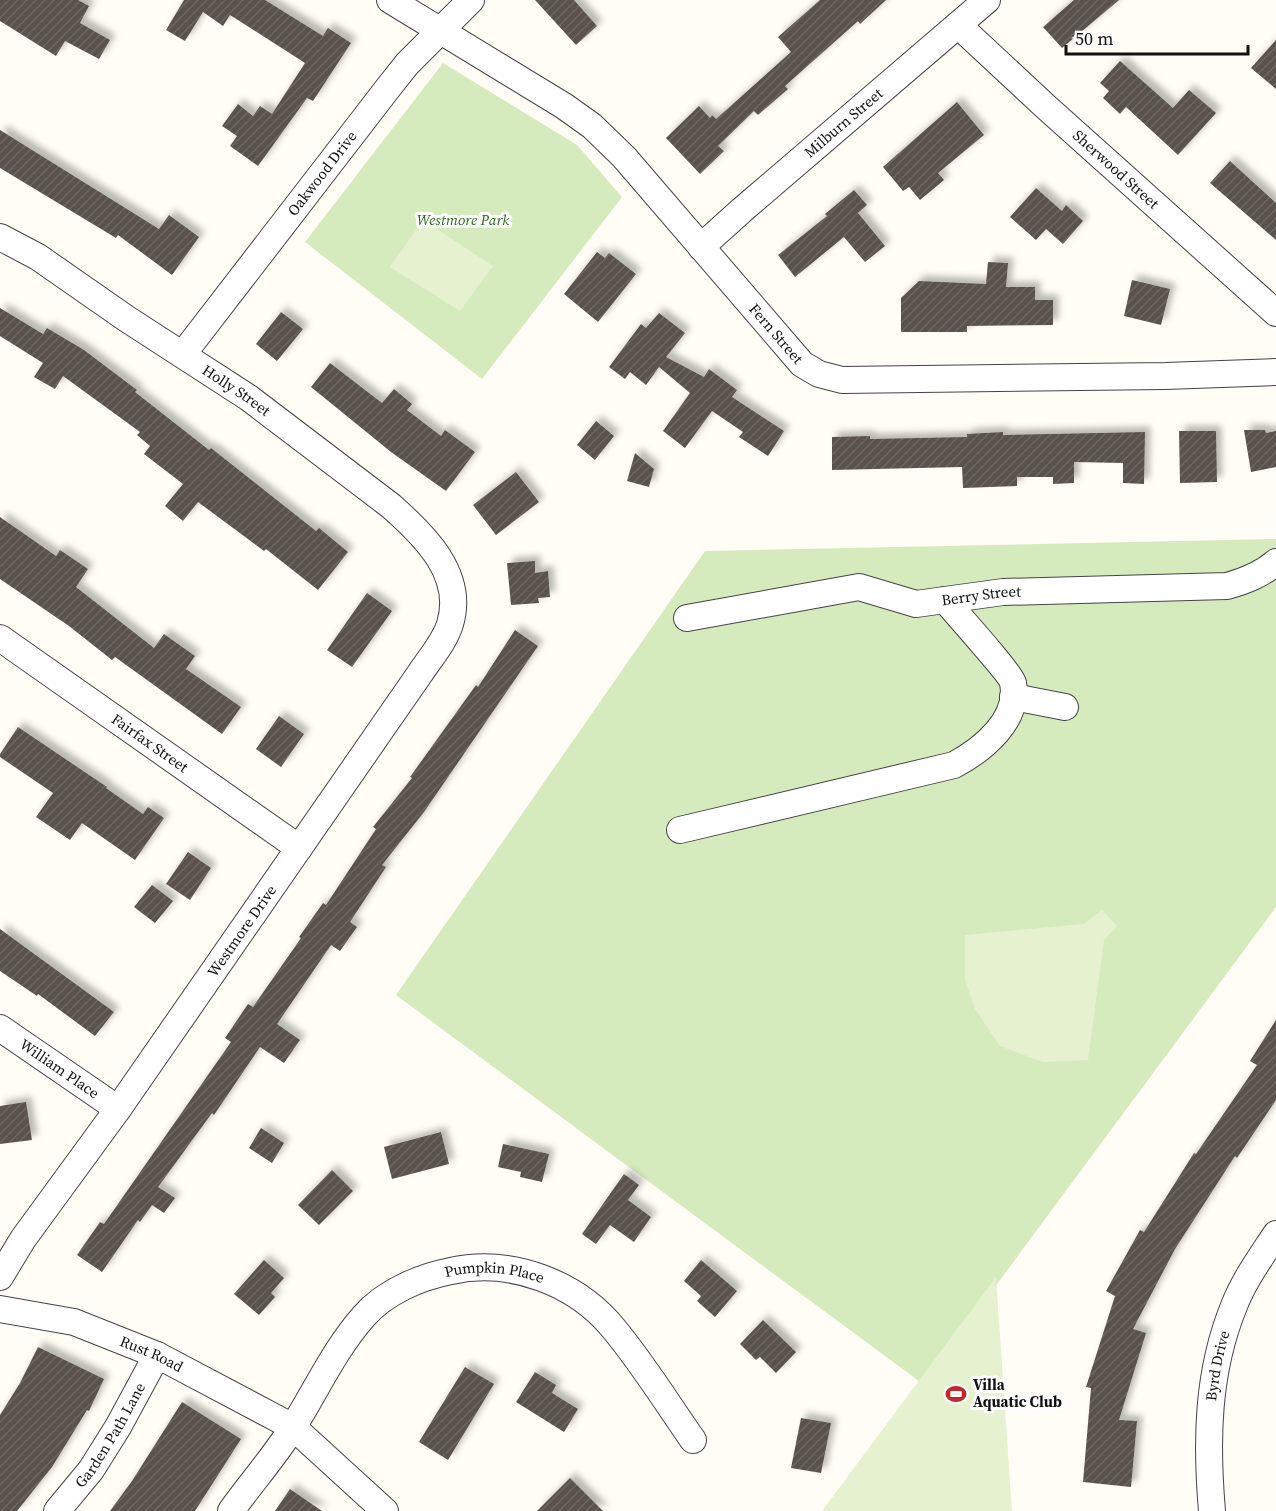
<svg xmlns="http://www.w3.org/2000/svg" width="1276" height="1511" font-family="'Source Serif 4',serif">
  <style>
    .park { fill: #d5ebbd }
    .pitch { fill: #e6f2cf }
    .building { fill: url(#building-hatch); filter: url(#shadow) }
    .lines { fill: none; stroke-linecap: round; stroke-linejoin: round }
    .minor-casing { stroke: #444; stroke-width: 28 }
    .minor { stroke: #fff; stroke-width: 26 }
    .labels { text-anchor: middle; stroke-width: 6; stroke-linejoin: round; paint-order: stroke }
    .street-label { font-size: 15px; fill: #111; stroke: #fff }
    .park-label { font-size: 15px; font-style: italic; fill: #2f6b1f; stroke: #fff }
    .poi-label { font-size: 15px; font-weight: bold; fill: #111; stroke: #fff; text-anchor: start }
  </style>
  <defs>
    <pattern id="building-hatch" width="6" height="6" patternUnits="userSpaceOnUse" patternTransform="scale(1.5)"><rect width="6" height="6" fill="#5a524d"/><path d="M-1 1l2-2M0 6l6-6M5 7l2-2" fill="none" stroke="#6d6662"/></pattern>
    <filter id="shadow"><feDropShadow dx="5.5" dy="-5.5" stdDeviation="3" flood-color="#0004"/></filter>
  </defs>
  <rect width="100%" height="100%" fill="#fffdf5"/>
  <path class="park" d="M443,63L577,145L622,197L482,379L305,242Z
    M1276,539V907L923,1384L396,995L705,551Z"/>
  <path class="pitch" d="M423,220L493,266L460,311L390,267Z
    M1102,910L1117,926L1104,940L1088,1060L1043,1062L1000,1046L975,1009L965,980V935L1084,924Z
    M996,1277L1012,1511H822Z"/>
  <path class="building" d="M0,0H78L89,6L80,23L110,40L99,59L65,41L56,56L0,21Z
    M184,0H265L323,36L328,28L351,43L313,101L307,98L258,166L230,146L237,136L222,126L238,104L253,116L260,106L272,114L305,63L230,15L223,26L203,12L185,41L166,30Z
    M535,0H574L597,26L576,45Z
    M820,0H886L860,24L858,21L785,86L788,89L758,115L754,111L718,146L724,151L700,174L666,138L699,106L710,118L712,115L716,119L791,52L778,37Z
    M1074,0H1119L1062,48L1043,27Z
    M1276,40V89L1251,68Z
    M1120,61L1173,108L1189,90L1216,113L1178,155L1126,107L1120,114L1103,98L1109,91L1100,83Z
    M957,102L984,135L938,173L944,180L920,200L909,187L903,191L883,167Z
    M0,130L159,229L169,215L199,237L172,275L118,235L116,238L0,168Z
    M1230,161L1276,203V240L1210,183Z
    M1036,188L1062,211L1066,205L1083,221L1063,244L1046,229L1036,240L1010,217Z
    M854,190L867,205L858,213L885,246L865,262L844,237L795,277L778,255L827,216L825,214Z
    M597,252L605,258L609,253L636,274L598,322L564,294Z
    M988,262L1008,263L1006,287H1035V300H1053V325L967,326V332H901V298L919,281L986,284Z
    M1132,280L1170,289L1161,325L1124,316Z
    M0,308L43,334L47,328L84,350L137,390L135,392L209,450L211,448L316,531L319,528L348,552L318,590L266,549L264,551L198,502L183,521L165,506L183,484L144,454L150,446L137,435L140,432L63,376L55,389L34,377L43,363L0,336Z
    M281,312L303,329L277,361L256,344Z
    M659,313L685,333L666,357L704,377L709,369L737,390L732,397L784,431L768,456L739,437L743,432L712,411L685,448L663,431L690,393L659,367L646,385L630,372L625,379L609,367L641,324L646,328Z
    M330,363L382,403L394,389L412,404L407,410L441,436L445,430L475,452L446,491L391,452L311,387Z
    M596,421L614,436L595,460L577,445Z
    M1244,430H1265L1266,433L1276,431V467L1251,472Z
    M1179,431H1216L1217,482L1180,483Z
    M1003,432V435L1145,432L1144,484L1123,483V463L1074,462V483L1053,484V477H1017V486L963,488L962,467L832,470V437L870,436V439L967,437V434Z
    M635,453L654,469L649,487L627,481Z
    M516,472L539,502L496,535L473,505Z
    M0,517L56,556L60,550L88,569L76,587L154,648L164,634L195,656L186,669L241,707L222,734L115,657L112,660L69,626L0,579Z
    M535,561V573L548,571L550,597L538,598L539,603L511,605L507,563Z
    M367,593L392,611L352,667L327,650Z
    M515,630L538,646L424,812L382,865L386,867L350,922L357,927L340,951L331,945L277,1024L300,1040L284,1063L260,1047L214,1115L212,1113L158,1187L175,1198L164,1213L152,1205L140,1222L138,1220L102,1272L77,1255L100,1222L104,1224L231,1042L225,1038L248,1004L253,1007L301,938L299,937L323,903L326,905L376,829L373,827L412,778L410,777L476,685L478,687Z
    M279,716L304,734L281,767L256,749Z
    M18,727L107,787L106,788L143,814L148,807L164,818L135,860L82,823L70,840L36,817L53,793L0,757V754Z
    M188,852L211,868L190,900L166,884Z
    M152,885L173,901L155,923L134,907Z
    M0,929L114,1012L95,1036L38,994L37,996L0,971Z
    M1276,1020V1100L1237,1158L1235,1156L1175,1249L1133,1329L1146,1333L1119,1420L1137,1421L1131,1487L1083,1482L1091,1388L1086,1387L1115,1296L1106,1291L1140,1230L1144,1232L1194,1153L1196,1154L1257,1065L1250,1061Z
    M26,1102L32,1140L0,1144V1106Z
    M261,1128L284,1143L272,1163L249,1148Z
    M441,1132L449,1164L392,1179L384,1147Z
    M503,1144L549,1154L542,1182L520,1177L521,1172L498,1167Z
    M332,1170L353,1191L319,1225L298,1205Z
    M624,1174L639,1185L628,1200L651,1217L634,1242L610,1225L596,1244L582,1234Z
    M264,1260L284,1278L271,1293L275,1297L259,1315L234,1294Z
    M701,1260L737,1291L715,1317L697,1301L701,1296L684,1281Z
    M763,1320L796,1352L776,1373L760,1357L756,1360L740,1344Z
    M38,1347L104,1379L89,1411L87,1410L52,1467L17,1511H0V1415L20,1383Z
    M465,1367L494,1384L448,1460L419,1442Z
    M535,1372L556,1385L552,1393L578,1409L564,1432L516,1402Z
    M182,1402L241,1439L195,1511H110L132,1481Z
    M801,1418L831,1423L821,1473L791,1468Z
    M570,1478L603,1511H537Z
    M290,1489L322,1511H275Z"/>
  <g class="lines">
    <g class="minor-casing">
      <g id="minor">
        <path id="s1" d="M390,0L564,106L592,126L624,157L802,364L819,374L842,380L1165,376L1276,372"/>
        <path id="s2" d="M958,25L1045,106L1276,313"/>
        <path id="s3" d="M0,237L38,257L127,319L249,398L391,506C425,536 465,575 450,624C445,641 431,657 421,672L118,1109L23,1239L0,1277"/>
        <path id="s4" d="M701,247L742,210L987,0"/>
        <path id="s5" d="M183,354L388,88L407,64L471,0"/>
        <path id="s6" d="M687,618L859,587L916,604L1003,592L1227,586C1245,581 1261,575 1276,562"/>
        <path id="s7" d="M0,638L299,848"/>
        <path d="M1013,697L1065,707"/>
        <path d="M680,830L954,765C982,750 1020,720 1013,683C1011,674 955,612 945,600"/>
        <path id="s8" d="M0,1028L118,1109"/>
        <path id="s9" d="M0,1309L74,1322L157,1355L293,1427L385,1511"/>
        <path id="s10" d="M57,1511L91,1470L118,1427L157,1355"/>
        <path id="s11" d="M231,1511C251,1483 275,1456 293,1427C317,1389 334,1350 364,1316C385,1292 420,1277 451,1271C510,1258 576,1282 614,1329C643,1364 667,1403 693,1440"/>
        <path id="s12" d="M1212,1511C1206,1441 1207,1372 1234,1306C1244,1280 1261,1257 1276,1234"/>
      </g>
    </g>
    <use href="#minor" class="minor"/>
  </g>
  <defs>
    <g id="stadium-bare" transform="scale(1.62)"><path d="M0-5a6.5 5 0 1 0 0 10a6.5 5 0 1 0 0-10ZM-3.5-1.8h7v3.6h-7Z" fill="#c4262e" stroke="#fff" stroke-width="2.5" paint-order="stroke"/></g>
  </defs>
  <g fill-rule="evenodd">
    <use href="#stadium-bare" x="956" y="1394"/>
  </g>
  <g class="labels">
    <g class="street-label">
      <text dy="5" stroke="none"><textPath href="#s4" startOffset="189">Milburn Street</textPath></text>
      <text dy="5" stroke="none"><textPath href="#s2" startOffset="214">Sherwood Street</textPath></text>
      <text dy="5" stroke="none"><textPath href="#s5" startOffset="228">Oakwood Drive</textPath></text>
      <text dy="5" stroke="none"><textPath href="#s1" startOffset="516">Fern Street</textPath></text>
      <text dy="5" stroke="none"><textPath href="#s3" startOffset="282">Holly Street</textPath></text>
      <text dy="5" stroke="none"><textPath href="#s6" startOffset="300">Berry Street</textPath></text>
      <text dy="5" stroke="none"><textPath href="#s7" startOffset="183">Fairfax Street</textPath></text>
      <text transform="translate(242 931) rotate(-55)" y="5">Westmore Drive</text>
      <text dy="5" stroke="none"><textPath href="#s8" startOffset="72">William Place</textPath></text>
      <text dy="5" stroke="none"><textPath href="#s11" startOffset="380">Pumpkin Place</textPath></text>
      <text dy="5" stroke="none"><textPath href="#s9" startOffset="159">Rust Road</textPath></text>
      <text dy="5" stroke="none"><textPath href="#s12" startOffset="146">Byrd Drive</textPath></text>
      <text dy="5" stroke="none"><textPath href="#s10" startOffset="93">Garden Path Lane</textPath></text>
    </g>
    <g class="park-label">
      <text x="463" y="225">Westmore Park</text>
    </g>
    <g class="poi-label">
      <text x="973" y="1390">Villa<tspan x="973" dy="17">Aquatic Club</tspan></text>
    </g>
  </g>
  <path d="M1066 45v9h182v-9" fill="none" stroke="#111111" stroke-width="3"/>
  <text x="1075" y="45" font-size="18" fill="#111111" stroke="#ffffff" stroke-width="4.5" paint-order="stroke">50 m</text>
</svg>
